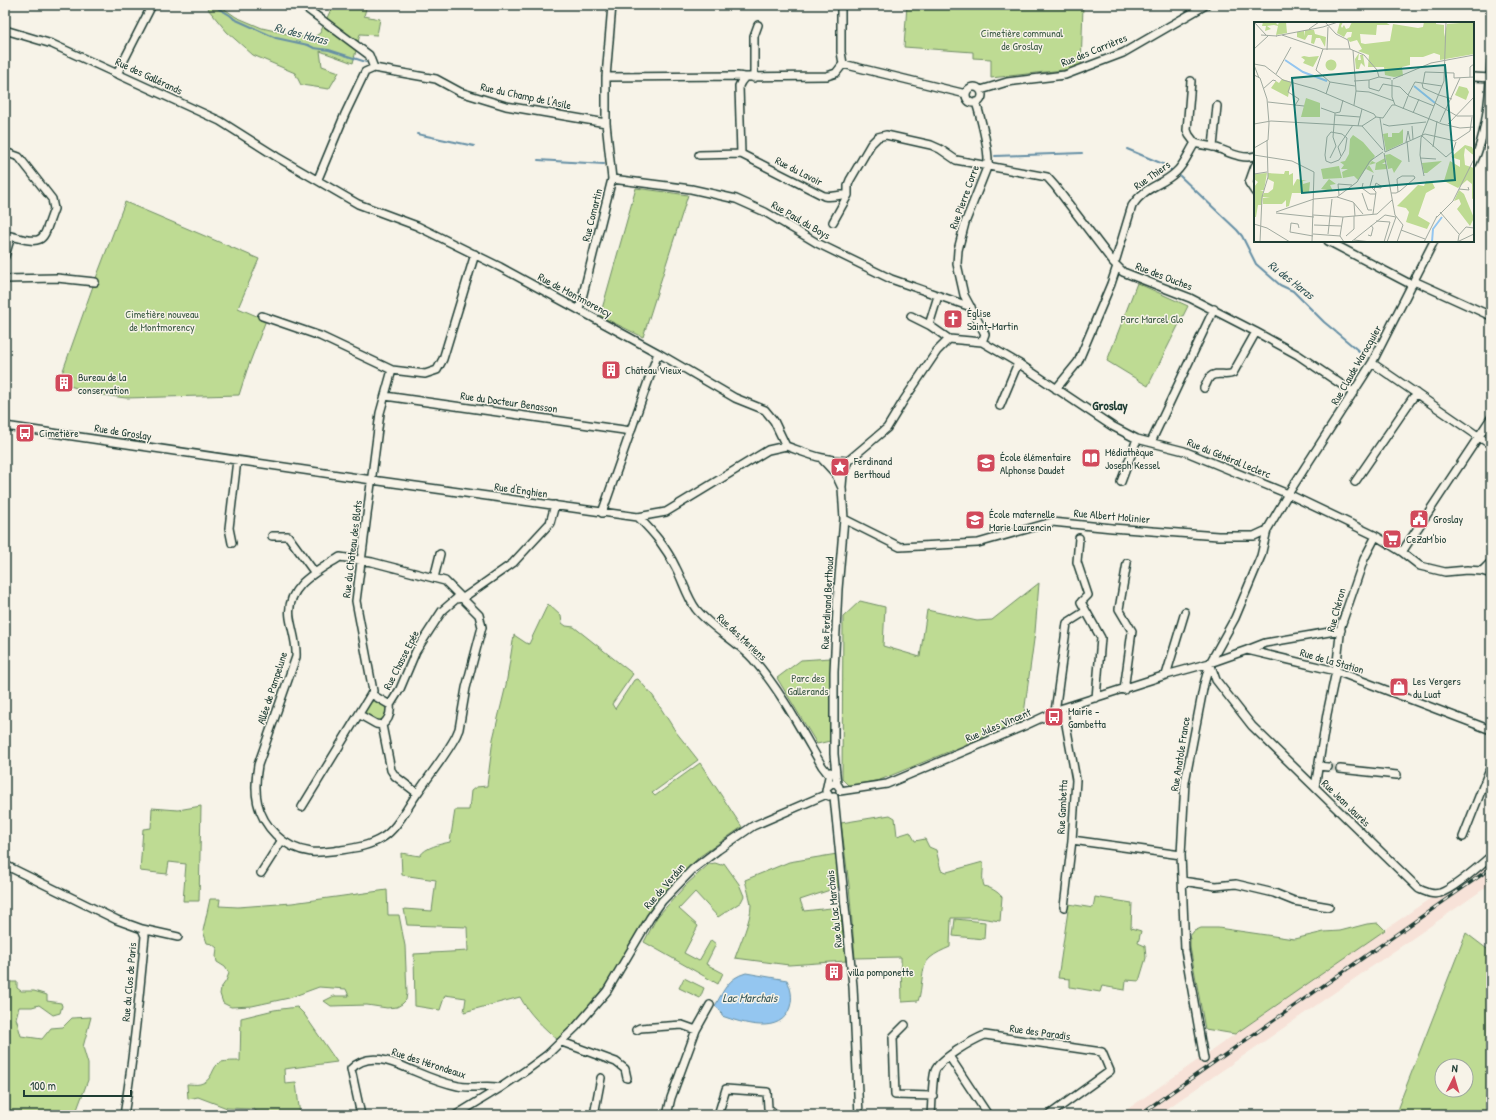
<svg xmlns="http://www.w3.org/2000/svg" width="1496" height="1120" font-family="'Patrick Hand',sans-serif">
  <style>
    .built { fill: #f7e2d8 }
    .green { fill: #bedb93; stroke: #6e8c64; fill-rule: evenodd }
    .water { fill: #94c6f0; stroke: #658fa5 }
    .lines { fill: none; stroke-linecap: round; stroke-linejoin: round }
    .stream { stroke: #658fa5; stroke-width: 2 }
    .street-tunnel { stroke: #cccfc4; stroke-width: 7; stroke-dasharray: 7 3.5; stroke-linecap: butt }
    .street-casing { stroke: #1f3d34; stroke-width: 10 }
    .street { stroke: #f7f3e8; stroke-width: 7 }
    .rail-casing { stroke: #1f3d34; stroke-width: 3.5 }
    .rail { stroke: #f7f3e8; stroke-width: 2; stroke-dasharray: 6; stroke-linecap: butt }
    .labels { text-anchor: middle; stroke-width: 3; stroke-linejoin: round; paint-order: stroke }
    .park-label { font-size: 11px; fill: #3f5d47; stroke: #f7f3e8 }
    .street-label { font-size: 11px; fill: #1f3d34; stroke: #f7f3e8 }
    .poi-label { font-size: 11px; fill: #1f3d34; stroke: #f7f3e8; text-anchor: start }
    .water-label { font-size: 12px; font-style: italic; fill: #36585a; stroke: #f7f3e8 }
    .quarter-label { font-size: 13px; font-weight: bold; fill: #1f3d34; stroke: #f7f3e8 }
    .inset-river { fill: none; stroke: #94c6f0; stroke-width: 2 }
    .inset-road { fill: none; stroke: #a1aaa0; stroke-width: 1 }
    .view { fill: #0f766e; fill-opacity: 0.15; stroke: #0f766e; stroke-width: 2 }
    .inset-edge { fill: none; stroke: #1f3d34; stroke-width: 2 }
  </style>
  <rect width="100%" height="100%" fill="#f7f3e8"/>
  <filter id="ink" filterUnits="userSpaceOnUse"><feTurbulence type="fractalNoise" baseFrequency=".025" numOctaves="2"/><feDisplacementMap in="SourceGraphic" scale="8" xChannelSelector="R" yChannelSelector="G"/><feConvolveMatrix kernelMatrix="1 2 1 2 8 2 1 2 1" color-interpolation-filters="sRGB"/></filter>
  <g filter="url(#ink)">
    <path class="built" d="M1491,856V884L1158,1115H1119Z"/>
    <path class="green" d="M211,5H219L236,17L262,28L311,39L320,33L333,5H367L364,16L380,19L377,35L360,34L353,63L320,51L322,66L339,72L329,89L301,85L295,73L253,55L227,32L208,9Z
      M907,5H1083L1081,68L991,78V59L973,58V52L904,47Z
      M636,188L688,195L643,337L600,316Z
      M125,202L259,259L238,308L266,320L247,370L239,395L126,398L95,394L67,385V381L60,379L93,286Z
      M1137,283L1188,306L1148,386L1107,361Z
      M1039,583L1035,632L1023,721L880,780L849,786L842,779L843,617L860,601L885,607L883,646L920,657L927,610L977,621L992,620Z
      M548,604L561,616L562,623L566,626L574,627L633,674L612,704L615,709L634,680L638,679L653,696L676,732L698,760L652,793L655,796L700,763L742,827L699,857L672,886L657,903L607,983L586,1010L558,1040C543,1027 529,1014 520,997L464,1012L466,998L445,995L440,1010L415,1006L414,954L468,951L467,927L407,925L404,909L432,911L436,880L402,875L401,853L420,856C425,847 441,844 450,842L455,810H469L471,791L476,787L487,786L493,739L506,685L514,635L526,643L529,644Z
      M831,658L830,741L817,744L777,678L801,660Z
      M376,701L386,707L387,713L383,721L378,722L367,716L365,710L370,702Z
      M201,806L199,901H183L186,864L169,862L167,874L140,871L143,829L151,828L152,808L178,810Z
      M890,815L895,818L897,836L910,832L915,841L925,839L929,847L936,850L941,870L947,872L983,862C984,871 981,877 984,886C991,888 997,891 1002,897L1000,921L980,918H951L950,947C943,950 936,953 930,958C920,966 923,989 918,1001L902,1002L901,957L855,958L849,885L841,823Z
      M837,854L839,887L800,900L804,911L840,907L846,961L789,965L735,958C740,943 751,921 751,905C750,897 747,889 745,880L789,862Z
      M715,863L721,865L724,863L739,884L744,896L741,902L718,917L695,892L679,909L698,926L684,953L699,961L711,940L716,944L706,964L723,973L718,984L644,942L657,917L686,885L709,864Z
      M387,890L388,915H399L405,946L407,993L406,1000L402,1004L397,1007L387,1008L367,1005L331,1006L324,1001L334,996H349L346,989L319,987L289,998L252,1006L231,1007L223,1003L220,994L221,988L226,981L229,973L225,967L217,962L216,957L217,948L212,944L207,943L203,931L210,899H220L219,906L238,907L292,903Z
      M1095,897L1132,903L1131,928L1141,931L1138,943L1145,946L1146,958L1139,981L1126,980L1125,990L1102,986L1100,992L1070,987V979L1058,978L1069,904L1093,908Z
      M955,919L985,922L984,939L953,936Z
      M1378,923L1385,930L1235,1034L1205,1029L1190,947V936L1194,931L1201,928H1218L1294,939L1324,932L1340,931L1367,924Z
      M1466,933L1491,952V1115H1395ZM1442,1066H1466V1090H1442Z
      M684,978L704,988L700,998L679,988Z
      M5,982H17V988L21,991H34L47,995V1001L61,1003L62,1006L60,1013L53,1015L39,1005L32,1007H19L16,1018L21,1036L42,1039L51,1028L63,1027L72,1018L91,1017L83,1047L88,1064V1080L75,1115H5Z
      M297,1007L304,1014L337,1062L284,1069L285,1084L296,1083L300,1115H263L253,1109L227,1108L198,1097L188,1099L187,1084C191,1084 196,1085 200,1084C214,1081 211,1066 221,1062C227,1061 234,1061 240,1061L241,1018L274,1010Z"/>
    <path class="water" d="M746,973L787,980C791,989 793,997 790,1007C781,1036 742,1023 722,1016L721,1011L715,1006C724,990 728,978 746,973Z"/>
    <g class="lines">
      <path class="stream" d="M214,5C220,11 228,12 234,19L276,38L308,45L314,48L329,50L366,62
        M417,134L474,146
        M1127,149L1163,164L1171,170
        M995,156L1082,153
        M538,160L604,164
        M1180,176L1237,230L1242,236L1256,264L1280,285L1293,291L1324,322L1366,357"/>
      <path class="street-tunnel" d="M1328,767L1340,769"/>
      <g class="street-casing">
        <path id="street" d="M302,5L369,55L374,68
          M841,5V52L843,64
          M5,30L52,44L220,121L277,157L358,204L417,226L500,267L658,353L735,398L765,410L774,421L786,446C809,454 824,461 848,461L887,428L904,400L937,351L949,339L982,342L1018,363L1112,426L1137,439L1184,451L1288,494L1376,536L1402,552L1420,566L1445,572L1467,570L1482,571L1491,574
          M843,64L836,73L827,76L745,77L741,82L739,86L741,154L824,196C833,198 839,194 848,195V185L850,180L871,144L878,137L886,135L931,145L940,149L956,160L1047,177L1055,186L1113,262L1123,272L1190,298L1256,332L1298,355L1354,393
          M843,64L966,94
          M117,74L152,5
          M606,77L737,76L745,77
          M1473,77L1491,78
          M754,78V36L758,25
          M1191,81L1187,130L1189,135L1195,143
          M966 95a8 8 0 1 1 16 0a8 8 0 1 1-16 0Z
          M981,90L1007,82L1065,75L1123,53L1206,5
          M976,102C981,119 989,148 988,165L965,223L958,250L957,264L964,295L985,334L982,342
          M1213,147L1217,106
          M5,152L19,157L52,199L54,209C42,240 47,246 11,236L5,256
          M699,155L741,154
          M1473,163C1487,134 1490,94 1491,62
          M1255,166L1249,183L1255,192
          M318,179L345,114L365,72L374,68L436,79L460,92L506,106L606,123
          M612,179L691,189L736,199L765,212L817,243L891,279L971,307
          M833,222L848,195
          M1328,241L1412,285
          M1113,262L1116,259L1132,206C1146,185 1162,186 1176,172C1184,165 1189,152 1195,143C1201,145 1208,146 1214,147C1227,151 1241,160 1255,156
          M5,279L57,278L95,282
          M1414,281L1491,316
          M938,296L929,325L949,339
          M579,310L612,179L606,123V77L612,5
          M262,316L320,336L392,370L425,374L437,370L443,359L475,254
          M911,316L929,325
          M1372,363L1491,445
          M1204,388C1206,385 1208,379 1210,377C1216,371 1226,377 1233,373L1256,332
          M1056,389L1078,362L1111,284L1117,266
          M385,396L631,431
          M1000,406L1018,363
          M5,426L372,480L638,517L666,512L768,450L786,446
          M1151,442L1214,309
          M822,459L835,473L842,488L844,519L838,589L834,672V754L837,784
          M1121,482L1137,439
          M1355,482L1416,393
          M842,486L843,474L848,461
          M602,513L658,353
          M638,517C654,533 666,547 676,568C683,581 687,597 696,609C712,629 736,640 753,659C781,691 801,730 822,766L829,775
          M844,519L900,547L978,543L1052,522L1112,528L1218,536H1254L1267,530
          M272,536H288L315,573
          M1079,538L1077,562L1088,595L1081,602L1086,611
          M232,543L229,528L237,460
          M1402,552L1491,418
          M340,557L372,562L445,581L479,615L482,627L466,688L459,729L456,736C446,755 431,773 419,791C407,807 398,828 382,838C369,846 355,848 341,850C331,851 321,853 311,852C297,850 286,845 276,835C256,815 253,793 258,765L296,657C297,643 292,631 290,618C285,586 318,571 340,557Z
          M1482,571L1491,562
          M434,578L440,554
          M1247,650L1265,643L1341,630
          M1210,663L1216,680L1252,726L1419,889C1426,892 1432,895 1440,893C1454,889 1479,866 1491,856
          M1166,675L1185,612
          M1124,690L1132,631L1119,609L1127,563
          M371,694L390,705
          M1063,708L1076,780L1072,840L1064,907
          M1055,712L1067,623L1086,611L1101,638L1096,698
          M360,715L376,724L382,725
          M1318,766L1328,767
          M1340,769L1397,775
          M827,787L832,783L837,784L839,787
          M1315,787L1327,714L1336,671L1341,626L1364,559L1376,536
          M840,791L887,784L1024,726L1063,708L1166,675L1210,663L1247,650L1336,671L1491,730
          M417,793L395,776L391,770L382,725C389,720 391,713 390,705L400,689L416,651L442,611L456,599L463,598L513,563L550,523L555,505
          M829,796L826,791L830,772
          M834,797L853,986L859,1115
          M302,807L373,691L356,601L380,413L392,370
          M1463,837L1491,766
          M1072,840L1181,855
          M5,865L117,920L142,929L145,936C139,996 134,1056 124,1115
          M261,873L282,840
          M1182,881L1216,886L1236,884L1274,893L1294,901L1329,907
          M142,929L178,937
          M905,1025L893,1037L895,1095L933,1096
          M636,1030L640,1028L682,1025L696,1030
          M562,1042L616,1062L625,1069L627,1078
          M949,1056L988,1115
          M1204,1059L1185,950L1181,855L1185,782L1204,684L1210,663L1235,618L1261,556L1267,530L1288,494L1372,363L1434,241
          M361,1115L351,1069C369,1050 395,1063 414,1071C428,1077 443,1083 458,1086C470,1089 493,1084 500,1088
          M456,1115L500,1088L528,1069L547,1055L576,1027L607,991L650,918L662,901L693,869L718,850L753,826L827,794
          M594,1115L601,1078
          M670,1115L668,1111L671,1098L696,1030L710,1005
          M718,1115L726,1089L767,1092L768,1108L776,1115
          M931,1115C932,1104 932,1080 935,1071C939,1059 973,1040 985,1035L1102,1052L1110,1071L1049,1115"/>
      </g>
      <use href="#street" class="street"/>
      <g class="rail-casing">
        <path id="rail" d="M1139,1115L1491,868"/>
      </g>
      <use href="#rail" class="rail"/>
    </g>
  </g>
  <defs>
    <g id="church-square" transform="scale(1)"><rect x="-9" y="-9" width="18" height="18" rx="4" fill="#d1495b" stroke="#f7f3e8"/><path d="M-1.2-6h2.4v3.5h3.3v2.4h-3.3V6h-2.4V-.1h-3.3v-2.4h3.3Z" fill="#fff"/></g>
    <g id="building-square" transform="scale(1)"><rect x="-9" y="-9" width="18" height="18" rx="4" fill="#d1495b" stroke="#f7f3e8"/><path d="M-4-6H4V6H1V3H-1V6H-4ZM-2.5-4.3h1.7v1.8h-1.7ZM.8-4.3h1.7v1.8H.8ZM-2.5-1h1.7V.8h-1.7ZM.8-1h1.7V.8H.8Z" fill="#fff"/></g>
    <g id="bus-square" transform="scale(1)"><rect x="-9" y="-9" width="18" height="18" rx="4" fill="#d1495b" stroke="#f7f3e8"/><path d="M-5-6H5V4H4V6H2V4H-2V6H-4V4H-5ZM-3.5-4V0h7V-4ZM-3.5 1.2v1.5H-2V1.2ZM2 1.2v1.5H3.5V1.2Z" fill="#fff"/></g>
    <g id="library-square" transform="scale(1)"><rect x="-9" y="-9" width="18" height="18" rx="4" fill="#d1495b" stroke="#f7f3e8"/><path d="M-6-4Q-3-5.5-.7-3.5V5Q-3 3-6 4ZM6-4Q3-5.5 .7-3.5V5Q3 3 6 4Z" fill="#fff"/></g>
    <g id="school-square" transform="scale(1)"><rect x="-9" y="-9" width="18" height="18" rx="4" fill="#d1495b" stroke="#f7f3e8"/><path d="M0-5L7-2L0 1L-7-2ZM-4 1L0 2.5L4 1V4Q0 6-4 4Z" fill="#fff"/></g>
    <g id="sight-square" transform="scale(1)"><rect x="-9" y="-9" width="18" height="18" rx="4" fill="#d1495b" stroke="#f7f3e8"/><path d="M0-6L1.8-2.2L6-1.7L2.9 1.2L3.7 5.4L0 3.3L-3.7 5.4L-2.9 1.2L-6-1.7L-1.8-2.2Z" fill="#fff"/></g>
    <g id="civic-square" transform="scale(1)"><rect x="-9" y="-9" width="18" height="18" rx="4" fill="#d1495b" stroke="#f7f3e8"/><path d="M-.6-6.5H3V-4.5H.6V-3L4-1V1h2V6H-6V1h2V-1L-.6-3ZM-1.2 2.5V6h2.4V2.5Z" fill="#fff"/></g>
    <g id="supermarket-square" transform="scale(1)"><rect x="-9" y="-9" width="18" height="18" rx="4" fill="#d1495b" stroke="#f7f3e8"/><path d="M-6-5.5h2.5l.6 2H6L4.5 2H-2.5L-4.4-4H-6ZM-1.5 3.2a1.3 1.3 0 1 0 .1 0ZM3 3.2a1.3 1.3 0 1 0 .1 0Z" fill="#fff"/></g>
    <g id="shop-square" transform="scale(1)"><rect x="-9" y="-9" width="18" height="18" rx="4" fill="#d1495b" stroke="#f7f3e8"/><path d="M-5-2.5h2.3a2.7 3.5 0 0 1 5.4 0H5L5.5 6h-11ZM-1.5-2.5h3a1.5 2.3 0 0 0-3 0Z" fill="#fff"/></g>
  </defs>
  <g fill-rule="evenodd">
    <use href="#church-square" x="953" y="319"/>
    <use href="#building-square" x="611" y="370"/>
    <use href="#building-square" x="64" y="383"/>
    <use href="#bus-square" x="25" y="433"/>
    <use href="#library-square" x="1091" y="458"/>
    <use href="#school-square" x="986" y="463"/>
    <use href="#sight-square" x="840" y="467"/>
    <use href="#civic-square" x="1419" y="519"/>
    <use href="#school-square" x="975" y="520"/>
    <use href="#supermarket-square" x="1392" y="539"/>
    <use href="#shop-square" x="1399" y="687"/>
    <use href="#bus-square" x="1054" y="717"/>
    <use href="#building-square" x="834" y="972"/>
  </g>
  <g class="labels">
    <g class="park-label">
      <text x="1022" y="37">Cimetière communal<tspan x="1022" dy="13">de Groslay</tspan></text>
      <text x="162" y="318">Cimetière nouveau<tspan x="162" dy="13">de Montmorency</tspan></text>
      <text x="1152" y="323">Parc Marcel Glo</text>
      <text x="808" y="682">Parc des<tspan x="808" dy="13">Gallerands</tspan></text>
    </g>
    <g class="street-label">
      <text transform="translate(1094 50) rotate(-22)" y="4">Rue des Carrières</text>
      <text transform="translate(149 76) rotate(25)" y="4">Rue des Gallérands</text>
      <text transform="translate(526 96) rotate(12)" y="4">Rue du Champ de l'Asile</text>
      <text transform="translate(799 171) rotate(27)" y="4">Rue du Lavoir</text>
      <text transform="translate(1152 175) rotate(-35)" y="4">Rue Thiers</text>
      <text transform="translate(964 197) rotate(-70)" y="4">Rue Pierre Corre</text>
      <text transform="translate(592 215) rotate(-76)" y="4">Rue Comartin</text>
      <text transform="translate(801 220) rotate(30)" y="4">Rue Paul du Boys</text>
      <text transform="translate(1164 276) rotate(21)" y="4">Rue des Ouches</text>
      <text transform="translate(575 295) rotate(28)" y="4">Rue de Montmorency</text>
      <text transform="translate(1356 365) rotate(-60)" y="4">Rue Claude Warocquier</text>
      <text transform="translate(509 402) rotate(8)" y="4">Rue du Docteur Benasson</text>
      <text transform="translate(123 432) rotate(9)" y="4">Rue de Groslay</text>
      <text transform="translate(1229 458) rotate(22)" y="4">Rue du Général Leclerc</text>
      <text transform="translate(521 490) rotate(8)" y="4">Rue d'Enghien</text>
      <text transform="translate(1112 516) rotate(5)" y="4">Rue Albert Molinier</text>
      <text transform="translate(352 549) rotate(-83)" y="4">Rue du Château des Blots</text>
      <text transform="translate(827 603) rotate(-87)" y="4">Rue Ferdinand Berthoud</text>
      <text transform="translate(1336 610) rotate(-75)" y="4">Rue Chéron</text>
      <text transform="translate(742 637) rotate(43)" y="4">Rue des Meriens</text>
      <text transform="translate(401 660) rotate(-63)" y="4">Rue Chasse Epée</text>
      <text transform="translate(1332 661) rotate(16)" y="4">Rue de la Station</text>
      <text transform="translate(272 688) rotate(-72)" y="4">Allée de Pampelune</text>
      <text transform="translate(998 725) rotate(-23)" y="4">Rue Jules Vincent</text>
      <text transform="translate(1180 754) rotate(-81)" y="4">Rue Anatole France</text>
      <text transform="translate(1346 803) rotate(44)" y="4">Rue Jean Jaurès</text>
      <text transform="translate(1062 807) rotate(-87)" y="4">Rue Gambetta</text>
      <text transform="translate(664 886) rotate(-49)" y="4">Rue de Verdun</text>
      <text transform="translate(834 909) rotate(-96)" y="4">Rue du Lac Marchais</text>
      <text transform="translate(129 982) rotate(-85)" y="4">Rue du Clos de Paris</text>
      <text transform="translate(1040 1032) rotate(8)" y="4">Rue des Paradis</text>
      <text transform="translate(429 1063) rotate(18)" y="4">Rue des Hérondeaux</text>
    </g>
    <g class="poi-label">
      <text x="967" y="317">Église<tspan x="967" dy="13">Saint-Martin</tspan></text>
      <text x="625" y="374">Château Vieux</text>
      <text x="78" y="381">Bureau de la<tspan x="78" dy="13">conservation</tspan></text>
      <text x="39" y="437">Cimetière</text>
      <text x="1105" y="456">Médiathèque<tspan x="1105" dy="13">Joseph Kessel</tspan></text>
      <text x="1000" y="461">École élémentaire<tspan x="1000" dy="13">Alphonse Daudet</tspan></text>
      <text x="854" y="465">Ferdinand<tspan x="854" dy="13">Berthoud</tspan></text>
      <text x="989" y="518">École maternelle<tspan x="989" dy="13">Marie Laurencin</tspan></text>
      <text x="1433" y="523">Groslay</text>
      <text x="1406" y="543">CeZaM'bio</text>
      <text x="1413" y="685">Les Vergers<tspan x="1413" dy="13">du Luat</tspan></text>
      <text x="1068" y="715">Mairie -<tspan x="1068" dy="13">Gambetta</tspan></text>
      <text x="848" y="976">villa pomponette</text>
    </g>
    <g class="water-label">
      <text transform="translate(301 34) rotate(15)" y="4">Ru des Haras</text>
      <text transform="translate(1291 280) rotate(38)" y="4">Ru des Haras</text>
      <text x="750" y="1002">Lac Marchais</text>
    </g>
    <g class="quarter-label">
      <text x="1110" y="410">Groslay</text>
    </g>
  </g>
  <g transform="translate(1254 22)">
    <rect width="220" height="220" fill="#f7f3e8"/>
    <path d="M9,0H21L24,3L25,0H32L33,11L22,13L24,4L20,3L13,4L17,7L11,9L12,4H8ZM86,0H89L87,4L88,6L90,3L92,7L95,6L98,0H131L136,3H123L122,13L106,12L107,21L111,22L136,19L139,2L164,6L169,5L170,0H182V2L190,3V15L193,2L220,0V32L186,38V33L180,31L169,35H156V43L148,45L149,54L140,55L131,53L130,45H114L115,33L104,29L108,27L103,18L96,20L93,16L97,15L98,10H93L90,15L83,11ZM51,8H60L61,12L72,15L71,25L66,16H62L60,22L57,21L58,13H54L51,18L43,15V10L50,9L51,14ZM105,31L104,38H107L106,33H109L111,45L107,41L105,47H102L101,37ZM50,34L55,35L65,34L59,45L49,41L51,38L47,35ZM71.5 43a5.5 5.5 0 1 1 11 0a5.5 5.5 0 1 1-11 0ZM28,57L37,60L34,75L17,66L22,59L25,61ZM205,64L213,66L215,70L212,78L201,73ZM52,76L66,81V95H47ZM149,107V121L132,129L129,112L134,111V115H138V111H145ZM99,113L109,120L121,134L104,158L100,154L89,156L88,150L94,147H87L90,143L86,140L91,139L95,132L96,117ZM211,123L218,125L220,129V133L218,132L211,126L210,133L211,143L220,146V176L218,177V162L213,158L204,166L190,159L196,139L206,145V138L197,135ZM136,132L148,139L140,151L138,146L134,147L131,133ZM131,136V140L128,142H132L133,147L121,148L122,141L115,143L120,151L112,147L118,139L122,141ZM188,139L173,151H170L168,141ZM85,144L88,156L69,157L67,147ZM31,149H35V153L39,151V164L43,157L53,159H49V162L56,160L55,171H38L35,184L32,185V178L28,182H9V176L16,175H8L10,171H14L19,167L20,160L14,157V151L30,152ZM13,151L10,168H6L9,169L8,183H4L2,195H0V165L4,160L0,157V152ZM75,157L82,162L76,163L79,169L67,167ZM172,159L178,160L181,166L172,171L164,194L176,201L173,207L152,200L155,190L152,186L143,184L164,163L170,164ZM205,168L210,172L220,196L216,204L203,187L207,182L205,177L200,179Z" fill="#bedb93"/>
    <path class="inset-river" d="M31,38L49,50L73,59M160,64L181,81M178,220L179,207L188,195"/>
    <path class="inset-road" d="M0,0L12,13M71,0L82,12L94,18L96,27M55,7L65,0M7,13L23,14M28,13L69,27H96M22,14L69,5L84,0M0,27L14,14M69,27L62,48L76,60M96,27L110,33L123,48L125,55M73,28L74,5M99,28L102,69L100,83M0,42L11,44L29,58L61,67L120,92L122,95L129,96L138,83H141L188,102L206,106L220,105M0,43L5,56M22,52L37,25M0,53L6,56L13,77L15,101L14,118L0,126M216,55V45L220,42M137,57L125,55L115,58V66L125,69L129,62L146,65L155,74L180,84M139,57L177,41L220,33M138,58V75L141,83M38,59L34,70L45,77L40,85M100,59L115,58M76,60L101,64M168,61L169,66L185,73M169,61L171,50L200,51V56L220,55M9,67L19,58L22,59M102,69L115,70L140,79M72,72L76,60M154,73L161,60L188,64M185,73L198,77M14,80L50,84M181,81L203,94H220M67,86L81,91M149,87L154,74M81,91L86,90L89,78M159,91L165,77M81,93L106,95M126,96L131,130M186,100L206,56M0,102L17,99L108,104L122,95M129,102L135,104L172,100M194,102L220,75M104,104L108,87M108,104L129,128M158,104L159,117M77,110L88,112L93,116L91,128L85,138L77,141L72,139L71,133L73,115ZM168,114L192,135L199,129L202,120M153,119L155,140M201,119L216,109L218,95M152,120L154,109L156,118M179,125L183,99M131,130L171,112L201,119M130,131L141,193L149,203L143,220M0,133L38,139L60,150L58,220M87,134L84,125L99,103M76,136L82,124L79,115L81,91M166,136L182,137M0,152L13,150M170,154L166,133L167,116L190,59L192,0M109,161L108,166L116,172H122M205,167L215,168L214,165M120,168L122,161L127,164V166L121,165M108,171L114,188H118M137,171H142L146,169L161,156L160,154H148L143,157L144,170M85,173L84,162L98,163M83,175L99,180L109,192M100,181L101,194M22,190L60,177L83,175L103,160L116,139L129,130M186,190L205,212M22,191L60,195M119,192L122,170L116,164L119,153M59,193L89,195L123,192L138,178M182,196L199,179L220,137M122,199L136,200L130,220M0,202L13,206L36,220M60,203L87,204M45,206L44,202L37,201L36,210L59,214M147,208L171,217M59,212L86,214L90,220M74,212L78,177M114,213L117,214L119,206L117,203M86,214L89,195M92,214L100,207V194M100,218L117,220M204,219L205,213L212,205L220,206M6,220L8,175L14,155L13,118M97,220L131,193L142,195L133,220M170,220L183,194M203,220L220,212"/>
    <path class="view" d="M191,43L201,158L48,171L38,56Z"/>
    <rect width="220" height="220" class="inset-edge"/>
  </g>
  <rect width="1496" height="1120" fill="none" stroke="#f7f3e8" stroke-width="20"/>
  <rect x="10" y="10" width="1476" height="1100" fill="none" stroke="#1f3d34" stroke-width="1.5" filter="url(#ink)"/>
  <g transform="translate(1454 1078) rotate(5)"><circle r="19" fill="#f7f3e8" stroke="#a1aaa0"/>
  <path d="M0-3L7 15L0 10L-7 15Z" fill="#d1495b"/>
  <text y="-6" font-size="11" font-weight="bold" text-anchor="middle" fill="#1f3d34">N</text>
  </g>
  <path d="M24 1090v6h107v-6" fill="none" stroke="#1f3d34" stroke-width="2"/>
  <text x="30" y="1090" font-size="12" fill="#1f3d34" stroke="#f7f3e8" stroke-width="3" paint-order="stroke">100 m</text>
</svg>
